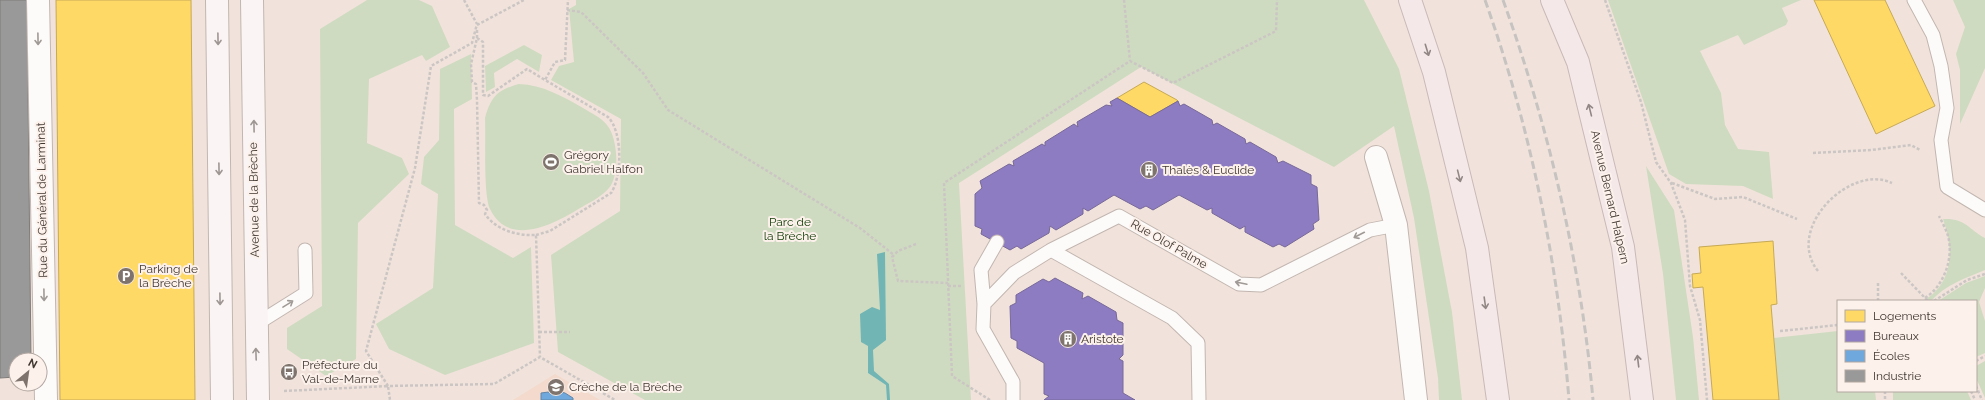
<svg xmlns="http://www.w3.org/2000/svg" width="1985" height="400" font-family="Raleway,sans-serif">
  <style>
    .built { fill: #f3dacc }
    .green { fill: #cfdbc1 }
    .water { fill: #71b5b5 }
    .homes { fill: #ffd966; stroke: #c6a956 }
    .offices { fill: #8e7cc3; stroke: #776898 }
    .schools { fill: #6fa8dc; stroke: #6286a9 }
    .industry { fill: #999; stroke: #7f7c7a }
    .lines { fill: none; stroke-linecap: round; stroke-linejoin: round }
    .lane-casing { stroke: #c2b6b0; stroke-width: 15 }
    .street-casing { stroke: #c2b6b0; stroke-width: 24 }
    .secondary-casing { stroke: #c2b6b0; stroke-width: 24 }
    .highway-casing { stroke: #c9b9b7; stroke-width: 24 }
    .path { stroke: #cbc6c4; stroke-width: 2.5; stroke-dasharray: 3 2; stroke-linecap: butt }
    .lane { stroke: #fdfbfa; stroke-width: 13 }
    .street { stroke: #fdfbfa; stroke-width: 22 }
    .secondary { stroke: #faf5f4; stroke-width: 22 }
    .highway { stroke: #f4e8e9; stroke-width: 22 }
    .rail { stroke: #c6c3c1; stroke-width: 3; stroke-dasharray: 8 4; stroke-linecap: butt }
    .oneway { stroke: #a09a96 }
    .oneway2 { stroke: #9e9693 }
    .oneway3 { stroke: #928784 }
    .labels { text-anchor: middle; stroke-width: 4; stroke-linejoin: round; paint-order: stroke }
    .poi-label { font-size: 12px; fill: #423832; stroke: #fcf1eb; text-anchor: start }
    .street-label { font-size: 12px; fill: #423832; stroke: #fcf1eb }
    .park-label { font-size: 12px; fill: #0b3900; stroke: #fcf1eb }
  </style>
  <rect width="100%" height="100%" fill="#f1e3db"/>
  <path class="built" d="M555,374L600,400H513Z"/>
  <path class="green" d="M367,0H419L432,6L450,47L426,61L422,55L369,79L367,143L402,158L409,174L358,223L356,359L326,376L287,349V328L322,306L320,29Z
    M576,0H1364L1399,69L1429,191L1452,312L1462,400H1439L1438,378L1414,218L1394,126L1334,167L1141,67L959,183L971,400H645L558,352L551,255L620,211L621,119L551,80L559,66L574,62L569,9L576,5Z
    M1608,0H1801L1782,8L1788,21L1786,25L1744,45L1738,35L1700,51L1721,93L1725,125L1738,149L1769,152L1773,199L1743,186L1686,184L1669,174Z
    M1953,0H1985V68L1960,124V70L1956,54L1965,27Z
    M524,45L542,55L539,72L517,59L494,73L495,87L486,92L485,66Z
    M471,54L472,99L454,109L455,225L513,258L531,247L534,343L445,375L389,349L376,324L433,288L438,194L421,184L424,157L439,140L440,69Z
    M519,84C543,85 562,96 583,108C591,113 601,117 607,125C618,138 620,175 609,188C602,196 591,202 582,207C556,223 509,249 490,209C483,194 486,137 485,118C491,97 497,90 519,84Z
    M1646,166L1674,210L1693,337L1699,400H1676L1663,274Z
    M1943,219C1966,218 1968,229 1985,238V270C1966,278 1945,285 1931,301H1923C1954,283 1954,249 1943,219Z
    M1985,276V288L1979,302L1985,321V353L1976,357V301H1938L1966,283Z
    M1838,331V391H1875L1876,400H1779L1774,338Z
    M1985,361V398L1976,378V366Z
    M1893,391H1967L1971,400H1893Z"/>
  <path class="water" d="M885,252L886,340L873,350L874,371L889,384L890,400H887L886,385L868,373V346L861,342L860,314L872,307L880,310L877,254Z"/>
  <path class="homes" d="M56,0H191L195,400H60Z
    M1814,0H1885L1935,106L1876,134Z
    M1144,82L1177,100L1178,101L1150,117L1117,98Z
    M1773,241L1777,304L1771,305L1779,400H1713L1703,287L1693,288L1692,274L1701,273L1699,247Z"/>
  <path class="offices" d="M1117,98L1150,117L1178,101L1180,106L1184,104L1212,120L1213,125L1217,123L1245,139L1246,144L1250,142L1276,157L1278,163L1283,161L1311,175V184L1317,187L1319,220L1313,224L1314,229L1285,247L1279,244L1273,247L1245,232V226L1240,229L1212,213V208L1207,210L1179,195L1153,210L1146,206L1140,209L1114,195L1088,211L1083,208V214L1056,230L1050,226L1049,233L1021,249L1017,246L1010,250L981,234L982,229L975,226V194L982,188L980,181L1009,164L1014,166L1013,161L1042,144L1045,146V142L1074,124L1078,127L1077,122L1106,105L1112,106L1110,102Z
    M1055,278L1083,293L1082,299L1088,296L1116,312L1117,320L1123,323V355L1119,359L1123,361V393L1135,400H1044L1049,396L1044,394V363L1017,348V341L1011,338L1010,306L1016,303V295L1043,279L1049,282Z"/>
  <path class="schools" d="M556,391L565,393L573,398V400H541V393Z"/>
  <path class="industry" d="M0,0H27L31,360H16V377L0,378Z"/>
  <g class="lines">
    <g class="lane-casing">
      <path id="lane" d="M1914,0L1933,35L1941,66L1947,108L1941,140L1947,187L1985,210
        M1051,250L1172,318L1198,343L1199,400
        M984,304L981,270L997,242
        M255,325L306,293L305,250
        M1013,400V382L983,329L984,304L1014,273L1051,250L1119,216L1239,284L1261,285L1370,230L1396,225"/>
    </g>
    <g class="street-casing">
      <path id="street" d="M38,0L46,400
        M1376,157L1396,225L1416,400"/>
    </g>
    <g class="secondary-casing">
      <path id="secondary" d="M217,0L222,400
        M252,0L258,400"/>
    </g>
    <g class="highway-casing">
      <path id="highway" d="M1410,0L1434,72L1477,248L1498,400
        M1552,0L1578,62L1623,247L1642,400"/>
    </g>
    <path class="path" d="M464,0L477,24L472,43L431,66L415,168L366,351L388,386L494,384L540,357L615,400
      M1124,0L1130,61
      M1605,0L1641,102L1656,162L1671,183L1685,220L1690,286L1700,320L1707,400
      M567,10L581,12L643,73L668,110L860,228L894,255
      M477,25L524,0
      M477,30V38L471,64L472,82L476,84L477,100L479,203L484,205L487,210L485,214C496,230 517,236 536,235L540,357
      M477,38L483,42V95L488,96L527,69L545,80
      M1813,153L1871,150L1911,145L1920,150
      M1672,183L1715,199L1743,197L1797,219
      M536,235L550,231L611,193C622,177 623,132 608,117L545,80L555,62L565,60L568,0
      M916,244L898,251L892,257L898,281L948,283
      M1818,271C1784,229 1850,163 1892,183
      M1901,273L1928,301
      M948,286H961
      M1925,298C1944,286 1954,258 1948,236C1946,229 1942,222 1939,216
      M1878,301V283
      M1934,301L1967,280L1985,274
      M1780,331L1838,325
      M539,332H570
      M1976,361L1985,356
      M1976,386L1982,400
      M284,391L388,386L390,400
      M1885,391V400
      M1971,391L1975,400
      M990,400L952,376L944,183L1130,61L1173,83L1276,31L1277,0"/>
    <use href="#lane" class="lane"/>
    <use href="#street" class="street"/>
    <use href="#secondary" class="secondary"/>
    <use href="#highway" class="highway"/>
    <path class="rail" d="M1485,0C1531,129 1558,264 1569,400
      M1503,0C1549,128 1581,264 1593,400"/>
  </g>
  <defs><path id="oneway-shaft" d="M-6 0H5M1.5-3L5.5 0L1.5 3" fill="none" stroke-width="1.6" stroke-linecap="round" stroke-linejoin="round"/></defs>
  <g class="oneway">
    <use href="#oneway-shaft" transform="translate(38 39) rotate(89)"/>
    <use href="#oneway-shaft" transform="translate(1359 235) rotate(153)"/>
    <use href="#oneway-shaft" transform="translate(1241 283) rotate(-168)"/>
    <use href="#oneway-shaft" transform="translate(44 295) rotate(89)"/>
    <use href="#oneway-shaft" transform="translate(288 304) rotate(-32)"/>
  </g>
  <g class="oneway2">
    <use href="#oneway-shaft" transform="translate(218 39) rotate(89)"/>
    <use href="#oneway-shaft" transform="translate(254 126) rotate(-91)"/>
    <use href="#oneway-shaft" transform="translate(219 169) rotate(89)"/>
    <use href="#oneway-shaft" transform="translate(220 299) rotate(89)"/>
    <use href="#oneway-shaft" transform="translate(256 354) rotate(-92)"/>
  </g>
  <g class="oneway3">
    <use href="#oneway-shaft" transform="translate(1427 50) rotate(73)"/>
    <use href="#oneway-shaft" transform="translate(1590 110) rotate(-104)"/>
    <use href="#oneway-shaft" transform="translate(1459 176) rotate(76)"/>
    <use href="#oneway-shaft" transform="translate(1485 303) rotate(82)"/>
    <use href="#oneway-shaft" transform="translate(1638 361) rotate(-97)"/>
  </g>
  <defs>
    <g id="stadium-disc" transform="scale(0.9)"><circle r="9.5" fill="#7f746d" stroke="#fcf1eb"/><path d="M0-5a6.5 5 0 1 0 0 10a6.5 5 0 1 0 0-10ZM-3.5-1.8h7v3.6h-7Z" fill="#fff"/></g>
    <g id="building-disc" transform="scale(0.9)"><circle r="9.5" fill="#7f746d" stroke="#fcf1eb"/><path d="M-4-6H4V6H1V3H-1V6H-4ZM-2.5-4.3h1.7v1.8h-1.7ZM.8-4.3h1.7v1.8H.8ZM-2.5-1h1.7V.8h-1.7ZM.8-1h1.7V.8H.8Z" fill="#fff"/></g>
    <g id="parking-disc" transform="scale(0.9)"><circle r="9.5" fill="#7f746d" stroke="#fcf1eb"/><path d="M-3.5-5.5H1a3.5 3.5 0 0 1 0 7H-1V5.5H-3.5ZM-1-3.4V-.6H.8a1.4 1.4 0 0 0 0-2.8Z" fill="#fff"/></g>
    <g id="bus-disc" transform="scale(0.9)"><circle r="9.5" fill="#7f746d" stroke="#fcf1eb"/><path d="M-5-6H5V4H4V6H2V4H-2V6H-4V4H-5ZM-3.5-4V0h7V-4ZM-3.5 1.2v1.5H-2V1.2ZM2 1.2v1.5H3.5V1.2Z" fill="#fff"/></g>
    <g id="school-disc" transform="scale(0.9)"><circle r="9.5" fill="#7f746d" stroke="#fcf1eb"/><path d="M0-5L7-2L0 1L-7-2ZM-4 1L0 2.5L4 1V4Q0 6-4 4Z" fill="#fff"/></g>
  </defs>
  <g fill-rule="evenodd">
    <use href="#stadium-disc" x="551" y="162"/>
    <use href="#building-disc" x="1149" y="170"/>
    <use href="#parking-disc" x="126" y="276"/>
    <use href="#building-disc" x="1068" y="339"/>
    <use href="#bus-disc" x="289" y="372"/>
    <use href="#school-disc" x="556" y="387"/>
  </g>
  <g class="labels">
    <g class="poi-label">
      <text x="564" y="159">Grégory<tspan x="564" dy="14">Gabriel Halfon</tspan></text>
      <text x="1162" y="174">Thalès &amp; Euclide</text>
      <text x="139" y="273">Parking de<tspan x="139" dy="14">la Brèche</tspan></text>
      <text x="1081" y="343">Aristote</text>
      <text x="302" y="369">Préfecture du<tspan x="302" dy="14">Val-de-Marne</tspan></text>
      <text x="569" y="391">Crèche de la Brèche</text>
    </g>
    <g class="street-label">
      <text transform="translate(1610 197) rotate(77)" y="4">Avenue Bernard Halpern</text>
      <text transform="translate(42 200) rotate(-91)" y="4">Rue du Général de Larminat</text>
      <text transform="translate(254 200) rotate(-91)" y="4">Avenue de la Brèche</text>
      <text transform="translate(1169 244) rotate(30)" y="4">Rue Olof Palme</text>
    </g>
    <g class="park-label">
      <text x="790" y="226">Parc de<tspan x="790" dy="14">la Brèche</tspan></text>
    </g>
  </g>
  <rect x="1837" y="300" width="140" height="92" fill="#fcf1eb" stroke="#b2a7a1"/>
  <rect x="1845" y="310" width="20" height="12" fill="#ffd966" stroke="#b2a7a1"/>
  <text x="1873" y="320" font-size="12" fill="#423832">Logements</text>
  <rect x="1845" y="330" width="20" height="12" fill="#8e7cc3" stroke="#b2a7a1"/>
  <text x="1873" y="340" font-size="12" fill="#423832">Bureaux</text>
  <rect x="1845" y="350" width="20" height="12" fill="#6fa8dc" stroke="#b2a7a1"/>
  <text x="1873" y="360" font-size="12" fill="#423832">Écoles</text>
  <rect x="1845" y="370" width="20" height="12" fill="#999999" stroke="#b2a7a1"/>
  <text x="1873" y="380" font-size="12" fill="#423832">Industrie</text>
  <g transform="translate(28 372) rotate(29)"><circle r="19" fill="#fcf1eb" stroke="#b2a7a1"/>
  <path d="M0-3L7 15L0 10L-7 15Z" fill="#7f746d"/>
  <text y="-6" font-size="11" font-weight="bold" text-anchor="middle" fill="#423832">N</text>
  </g>
</svg>
